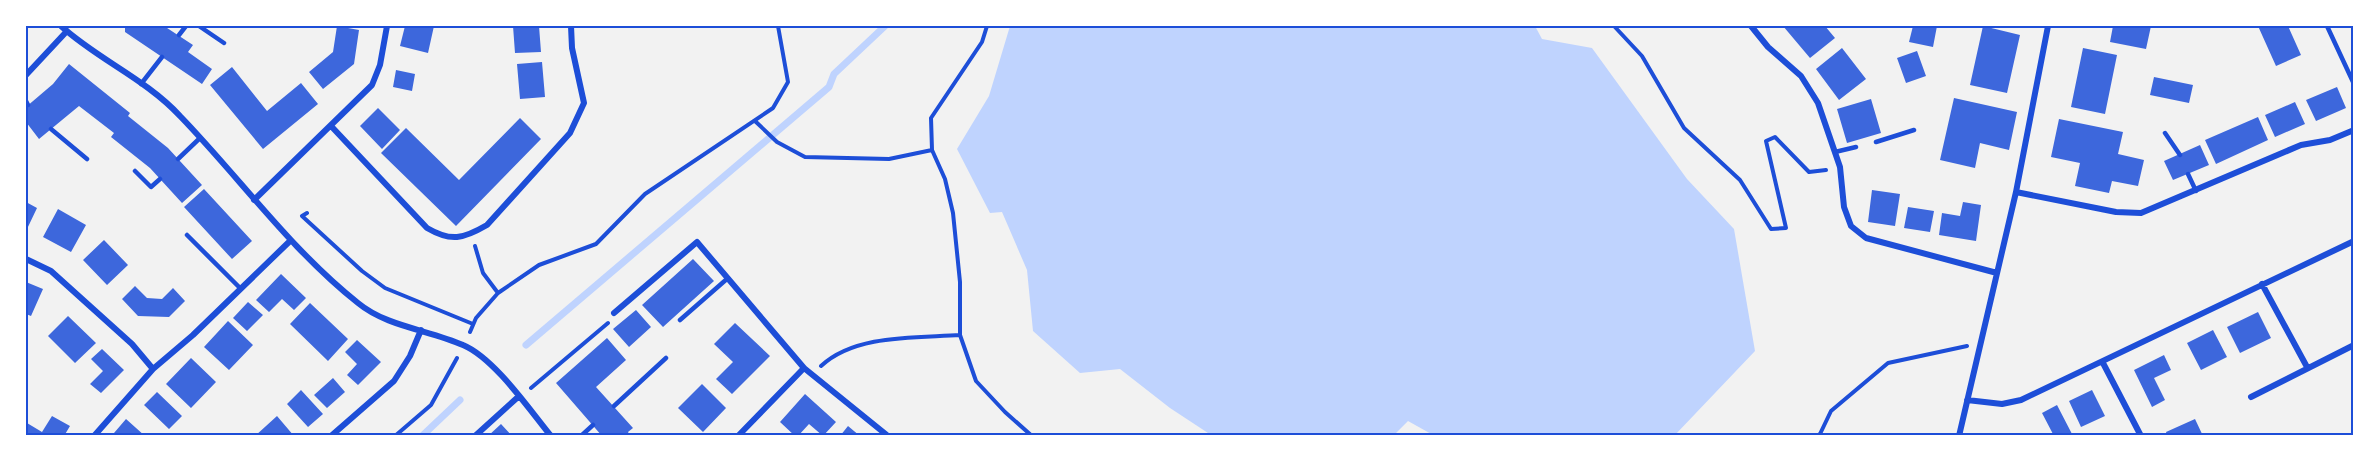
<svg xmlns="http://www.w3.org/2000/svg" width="2379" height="461" font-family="Quicksand,sans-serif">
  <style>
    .water { fill: #bfd3fe }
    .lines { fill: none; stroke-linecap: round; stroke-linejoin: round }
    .stream { stroke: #bfd3fe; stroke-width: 7 }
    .building { fill: #3d67dc }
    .path { stroke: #1d4ed8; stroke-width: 4 }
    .service { stroke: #1d4ed8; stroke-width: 4.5 }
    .minor { stroke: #1d4ed8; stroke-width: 6 }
    .neatline { fill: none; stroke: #1d4ed8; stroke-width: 2 }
  </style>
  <rect width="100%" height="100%" fill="#f2f2f2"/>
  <path class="water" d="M1010,26H1535L1542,39L1592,48L1687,179L1734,229L1755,351L1675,435H1433L1408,421L1394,435L1213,436L1208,433L1170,408L1120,369L1080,373L1033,331L1027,270L1002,212L990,213L957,149L989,96Z"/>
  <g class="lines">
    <path class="stream" d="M526,345L829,87L834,74L885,26
      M422,436L460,400"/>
  </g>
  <path class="building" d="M125,26H164L193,45L188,52L212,69L202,84L125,32Z
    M337,26L359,30L354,64L323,89L309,72L333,52Z
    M405,26H434L428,53L400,46Z
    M513,26H539L541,52L515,53Z
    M1783,26H1825L1835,38L1810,58Z
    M1913,26H1937L1933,47L1909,42Z
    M1983,26L2020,35L2007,93L1970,85Z
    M2113,26H2151L2146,49L2110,42Z
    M2258,26H2288L2301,55L2276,66Z
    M1842,48L1866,79L1839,100L1816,69Z
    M2083,48L2117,55L2105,114L2071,107Z
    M1917,51L1926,76L1906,83L1897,58Z
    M542,62L545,97L520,99L517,64Z
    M69,64L130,113L128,116L168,148L202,185L182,203L150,168L111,137L114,133L79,106L39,139L26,122V107L53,84Z
    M232,67L267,111L301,83L318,104L263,149L210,85Z
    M396,70L415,74L412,91L393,87Z
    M2154,77L2193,85L2189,103L2150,95Z
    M2337,87L2346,108L2316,121L2306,100Z
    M1954,98L2017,112L2009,150L1980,143L1975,168L1940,160Z
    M1871,99L1881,133L1847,143L1837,109Z
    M2295,102L2305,124L2275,137L2265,115Z
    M378,108L400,130L382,149L360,126Z
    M2258,117L2268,140L2216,164L2205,140Z
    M520,118L541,139L456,226L381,153L406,128L459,180Z
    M2059,119L2123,132L2118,154L2144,160L2138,186L2112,181L2109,193L2075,186L2080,163L2051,157Z
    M2200,145L2209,165L2173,180L2164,161Z
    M204,189L252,241L232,259L184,207Z
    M1872,190L1900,194L1895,226L1868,222Z
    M26,202L37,208L27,229L26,228Z
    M1963,202L1981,205L1976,241L1939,235L1942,213L1960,216Z
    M1908,207L1934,211L1930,232L1904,228Z
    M58,209L86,225L71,252L43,237Z
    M104,240L128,265L107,285L83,260Z
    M693,259L714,281L663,327L642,305Z
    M281,274L306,298L294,310L282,299L269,312L256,300Z
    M26,282L43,289L31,316L26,314Z
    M135,286L147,298L162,299L173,288L185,301L169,317L138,316L122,299Z
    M248,302L263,315L247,331L233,318Z
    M310,303L348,339L328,361L290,324Z
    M636,310L651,327L629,347L613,329Z
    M2258,312L2271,338L2240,353L2227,327Z
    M68,316L96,343L75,363L48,336Z
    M228,321L253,345L229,370L204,347Z
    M735,323L770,356L732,394L716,379L733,362L714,344Z
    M2213,330L2227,357L2201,370L2187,343Z
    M607,338L626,360L596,387L633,428L628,432L630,436H602L556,383Z
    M357,340L381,362L358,385L347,375L357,364L345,352Z
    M102,349L124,370L101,393L90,384L103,371L91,359Z
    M2164,355L2171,370L2154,378L2165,400L2152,407L2134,370Z
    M191,358L216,382L191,408L166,384Z
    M333,378L345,392L327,408L314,395Z
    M702,384L726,408L703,432L678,408Z
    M301,390L323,414L308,427L287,404Z
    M2092,390L2105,416L2081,427L2069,401Z
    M157,392L182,416L169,429L144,405Z
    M805,394L836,422L823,436L809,424L798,436H795L780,422Z
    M2057,405L2072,434L2069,436H2054L2042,413Z
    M52,416L70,426L64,436H26L27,423L42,432Z
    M277,416L294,436H255Z
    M126,419L145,436H117L114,433Z
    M2195,419L2203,436H2167L2166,432Z
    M501,424L512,436H488Z
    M848,426L860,436H840Z"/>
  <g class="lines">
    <path class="path" d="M987,26L982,42L931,118L932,150L945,179L953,213L960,282V335L976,381L1005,412L1032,436
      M1614,26L1642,56L1684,128L1740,180L1771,229L1786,228L1766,141L1775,137L1809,172L1826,170
      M755,121L777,142L805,157L889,159L932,150
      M307,213L302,216L362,271L385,288L473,324
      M475,246L483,273L498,293
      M470,332L476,318L498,293L539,265L596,244L645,194L773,108L788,82L778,26
      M821,366C855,334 916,338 960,335
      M531,388L608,323
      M395,436L431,405L457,358
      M1817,436L1820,434L1831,411L1888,363L1967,346"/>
    <path class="service" d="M199,26L224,43
      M2327,26L2354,84
      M179,35L186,26
      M141,84L162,57
      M26,101L28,105
      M51,129L87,159
      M2165,133L2180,155
      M1876,142L1914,130
      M1835,152L1856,147
      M178,159L200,138
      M135,171L151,187L160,179
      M2188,174L2196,191
      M187,235L241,289
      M680,320L728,278
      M614,406L666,358
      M581,436L593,425"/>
    <path class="minor" d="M61,26C97,59 146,79 180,116C240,178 290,249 358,303C387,327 430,330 463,345C494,358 529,409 551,436
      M1751,26L1768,47L1801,76L1818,103L1840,167L1844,207L1851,226L1866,238L1997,273
      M26,75L67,31
      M331,126L427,228C451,242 463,239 487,225L570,133L584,103L572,48L571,26
      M2016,192L2116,212L2141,213L2301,145L2330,140L2354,130
      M254,200L372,85L380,65L387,26
      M26,259L51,271L132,344L153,369
      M2262,284L2307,367
      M614,313L697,242L804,368L888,436
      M2103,363L2141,436
      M2251,397L2354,345
      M1967,400L2002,404L2021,400L2354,241
      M94,436L153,369L193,335L290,241
      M331,436L394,381L410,356L421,330
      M475,436L518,397
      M738,436L804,368
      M1959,436L2016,192L2048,26"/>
  </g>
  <rect width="2379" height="461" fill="none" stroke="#ffffff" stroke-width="54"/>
  <rect x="27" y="27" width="2325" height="407" class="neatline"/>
</svg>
